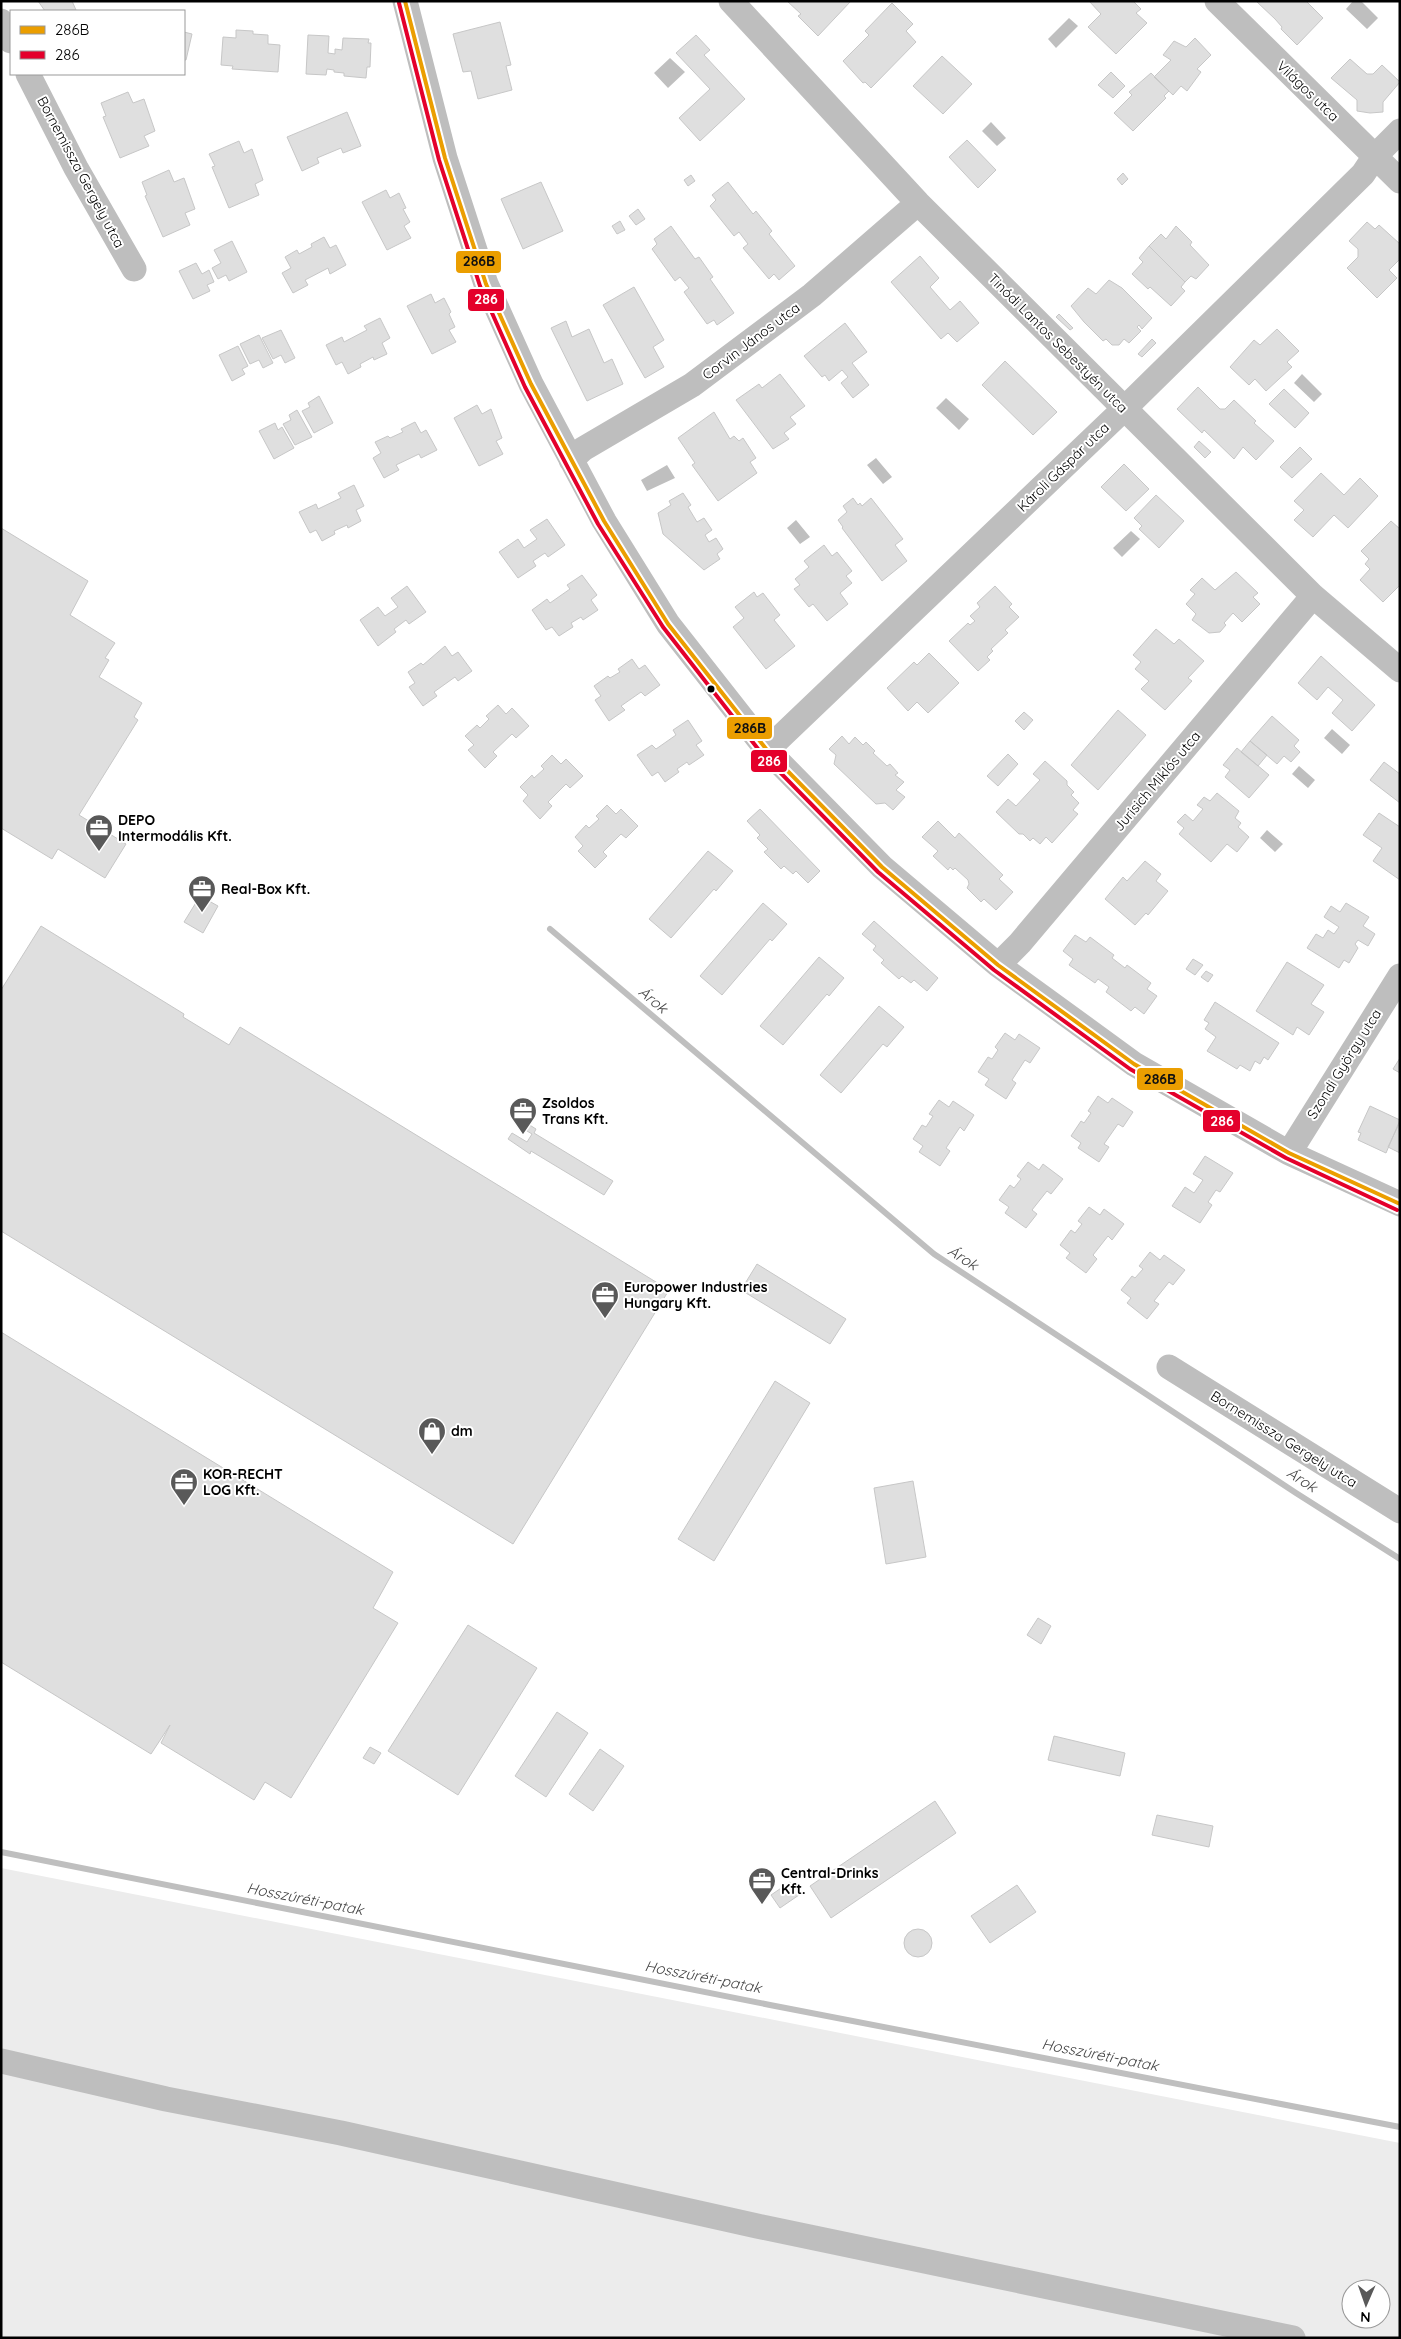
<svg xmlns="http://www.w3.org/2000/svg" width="1401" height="2339" font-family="Quicksand,sans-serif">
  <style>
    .green { fill: #ececec; fill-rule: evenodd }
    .water { fill: #bfbfbf }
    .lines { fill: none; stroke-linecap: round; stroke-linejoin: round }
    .stream { stroke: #bfbfbf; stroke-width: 6 }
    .building { fill: #dfdfdf; stroke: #c7c7c7 }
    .minor { stroke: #bebebe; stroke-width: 25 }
    .bus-1-casing { stroke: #fff; stroke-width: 8 }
    .bus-2-casing { stroke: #fff; stroke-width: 8 }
    .bus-1 { stroke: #eb9e00; stroke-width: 4 }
    .bus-2 { stroke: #e4002b; stroke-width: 4 }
    .bus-dot { fill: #000; stroke: #fff; stroke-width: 2 }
    .labels { text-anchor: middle; stroke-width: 4; stroke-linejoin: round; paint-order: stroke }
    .street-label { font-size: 14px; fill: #000; stroke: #fff }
    .poi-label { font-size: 14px; font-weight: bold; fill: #000; stroke: #fff; text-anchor: start }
    .water-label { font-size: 15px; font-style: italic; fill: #444; stroke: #fff }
    .line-badge { stroke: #fff; stroke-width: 2 }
    .badge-label { font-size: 14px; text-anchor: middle; font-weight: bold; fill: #fff }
    .pale-badge-label { font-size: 14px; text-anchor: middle; font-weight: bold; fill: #111 }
  </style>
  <rect width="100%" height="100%" fill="#fff"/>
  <path class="green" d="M1,1868L1400,2143V2338H1ZM1351,2289H1381V2319H1351Z"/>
  <path class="water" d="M1353,1H1361L1378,18L1367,29L1346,9Z
    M1069,18L1078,26L1056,48L1048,39Z
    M670,58L685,72L668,88L654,73Z
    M991,122L1006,138L997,146L982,131Z
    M1302,374L1322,394L1314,402L1294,383Z
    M946,398L969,419L959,430L936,408Z
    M876,458L892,477L883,484L867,465Z
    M667,465L675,478L647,491L641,480Z
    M796,520L810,537L800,544L787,528Z
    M1131,531L1140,539L1122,557L1113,548Z
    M1332,729L1350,745L1342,754L1324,738Z
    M1299,766L1315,780L1308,788L1292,774Z
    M1267,830L1283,844L1275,852L1260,838Z"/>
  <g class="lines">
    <path class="stream" d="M550,929L934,1254L1296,1493L1400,1559
      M1,1852L770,2005L1400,2127"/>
  </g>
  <path class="building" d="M38,1H72L76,10L45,11Z
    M787,1H851L818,36L798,16L801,14Z
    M1089,1H1133L1141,9L1136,13L1147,23L1116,54L1088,27L1101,14Z
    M1258,1H1306L1323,18L1297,45L1281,29L1282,27L1275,19L1257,2Z
    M892,3L913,24L906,31L916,42L871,88L865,82L863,83L843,61L869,35L865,31Z
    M500,22L511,65L506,66L512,90L478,99L471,71L463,72L453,34Z
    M236,30L253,31V34L268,35V44L280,45L278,72L232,69L233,66L221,65L223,37L236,38Z
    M184,32L192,34L186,60H184Z
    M308,35L329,36L328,53L335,54V49L342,50L343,38L369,39L368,43H371L370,67H367L366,78L344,76V73L334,72V70L327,69L326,75L306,74Z
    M696,35L710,50L704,55L745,99L700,141L679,118L710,89L676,53Z
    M1195,38L1211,55L1197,69L1201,72L1187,91L1181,86L1173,95L1154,77L1171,60L1163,55L1174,41L1186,47Z
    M942,56L972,84L943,114L913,86Z
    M1350,59L1367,74H1373L1382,65L1400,82L1383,102V112L1370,113L1357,111V100L1331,78Z
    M1111,72L1125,86L1113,98L1098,85Z
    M1151,73L1169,91L1164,96L1166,98L1133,131L1114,113L1132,95L1129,92Z
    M128,92L133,103L144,99L155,131L144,136L149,146L120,158L103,117L106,116L101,103Z
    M347,112L361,146L343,153L341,148L317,158L319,163L302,171L287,137Z
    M967,140L996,170L978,188L949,157Z
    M239,141L244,153L252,149L263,180L255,184L259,195L229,208L212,167L215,166L209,154Z
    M169,170L174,182L184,178L195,209L185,213L190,225L163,237L145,196L147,195L142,182Z
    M1123,173L1128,179L1122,185L1117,179Z
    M691,175L695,181L688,186L684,180Z
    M541,182L563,231L523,249L501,199Z
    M728,182L753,214L756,211L772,231L769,234L795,266L779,280L774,274L769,279L743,248L748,244L739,232L734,236L710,206L716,200L712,195Z
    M386,190L390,198L399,193L406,208L403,209L410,222L404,226L411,238L387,250L362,202Z
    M638,209L645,219L636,225L629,216Z
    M620,221L625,230L617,234L612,226Z
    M1367,222L1375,229L1379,225L1400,244V259L1389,270L1397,278L1377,298L1347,268L1358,257V249L1349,241Z
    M671,226L695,259L699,257L713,277L710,279L734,313L717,325L714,320L707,324L684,292L689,288L680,277L675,281L652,249L657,244L654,239Z
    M1176,226L1192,242L1190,245L1209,265L1196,279L1191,276L1185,282L1149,246L1161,234L1166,239Z
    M324,237L330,248L336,245L346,265L330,274L328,268L305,280L308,285L293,293L282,273L291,268L285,257L297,250L299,254L312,247L311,244Z
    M232,241L247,272L229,281L226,275L218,279L212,268L221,263L214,250Z
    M1149,246L1185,282L1181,287L1185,291L1171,306L1150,287L1148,289L1132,274L1143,262L1139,258Z
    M920,256L939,278L930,287L950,310L960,301L979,323L957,342L948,333L941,339L891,282Z
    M196,263L202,274L209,270L214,282L207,285L210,291L193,299L179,271Z
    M1109,280L1122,288L1152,318L1142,329L1139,325L1137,327L1141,331L1129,343L1124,339L1119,345H1112L1106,339L1103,341L1084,322L1071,306L1088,288L1096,294Z
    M634,287L664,340L653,347L664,367L645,378L603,305Z
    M431,294L435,303L444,298L451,312L449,314L455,327L449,330L456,342L432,354L407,306Z
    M1059,314L1073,328L1070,330L1056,317Z
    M380,318L390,338L382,343L387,354L374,360L373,357L360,364L361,367L348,374L342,362L336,365L326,345L342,337L344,342L367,330L364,326Z
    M566,321L572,337L589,329L604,363L612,359L623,384L587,401L551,328Z
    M845,323L867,352L852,363L869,385L853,398L841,383L848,377L842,370L829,381L825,375L822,377L804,356Z
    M1277,329L1299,351L1287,362L1292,367L1266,391L1255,379L1249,385L1230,367L1254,340L1260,345Z
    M281,330L295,358L285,363L281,355L273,359L262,338Z
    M259,335L273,363L263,368L259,360L250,364L240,344Z
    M1152,339L1156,343L1142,357L1138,354Z
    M238,346L248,366L242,369L245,374L232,381L219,355Z
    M1005,361L1057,412L1033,435L982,385Z
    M780,374L805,406L790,417L796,424L784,433L789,439L773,449L736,400L759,384L762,388Z
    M1198,387L1220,409H1225L1234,400L1256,421L1254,423L1274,441L1256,460L1243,447L1234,459L1204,430L1202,433L1177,409Z
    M1284,389L1309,413L1295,428L1269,404Z
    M319,396L333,423L314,433L302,411L310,407L308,403Z
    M477,405L482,414L491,409L502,438L496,441L503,454L479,466L454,418Z
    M297,410L312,437L295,445L283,424L291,420L289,415Z
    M714,412L730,439L734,436L739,441L743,438L756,458L750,462L757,473L718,501L692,465L695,463L678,438Z
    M415,422L421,433L426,430L437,450L421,458L419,454L396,465L399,470L384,478L373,458L381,453L375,442L388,436L390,438L403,432L401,429Z
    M275,423L278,430L282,427L294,448L274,459L259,431Z
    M1199,441L1211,452L1205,458L1194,447Z
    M1300,447L1312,459L1292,478L1280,467Z
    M1124,464L1149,489L1126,511L1101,487Z
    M1321,473L1344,495L1360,478L1378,496L1348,528L1334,515L1313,537L1294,520L1304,510L1294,501Z
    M354,485L364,506L356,510L361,521L348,528L347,525L334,531L335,534L322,541L316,530L310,533L299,512L316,504L318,509L341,498L338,493Z
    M683,493L691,505L688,507L697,522L704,518L712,530L705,535L709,542L716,538L723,549L717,554L720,559L704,570L663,534L658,513L671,505L669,501Z
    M1156,495L1184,521L1159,548L1139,529L1142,526L1134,518Z
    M853,498L858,505L860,503L862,506L871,498L903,539L895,545L907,561L882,581L842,528L843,527L838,520L847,512L843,506Z
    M547,519L565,545L548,557L545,553L533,561L536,566L518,578L499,552L518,539L524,548L537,539L530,530Z
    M1391,521L1400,529V585L1383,602L1360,580L1370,569L1365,564L1369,559L1361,551Z
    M1,528L88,581L70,615L115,643L105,658L109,660L99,677L142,703L134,717L138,720L79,815L126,844L105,878L58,849L52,859L1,828Z
    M824,545L832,556L837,552L852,571L846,576L852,583L840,593L848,604L827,621L813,604L809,607L794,589L800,585L795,579L809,567L804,561Z
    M1236,572L1258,593L1253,597L1260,604L1242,622L1233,613L1224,623L1226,625L1220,632L1209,633L1192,620L1196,614L1186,604L1195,594L1190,590L1202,578L1215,590Z
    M582,575L597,595L591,600L598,610L583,620L581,617L571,623L573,627L559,636L552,627L546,630L532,610L547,599L550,603L570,589L567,585Z
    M407,586L426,612L409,624L406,620L394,629L396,632L378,646L360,620L378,607L385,616L398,607L391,598Z
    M995,586L1012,604L1009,607L1019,617L1005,630L1008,633L991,649L993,651L987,657L990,660L978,671L949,641L968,623L970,625L975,621L970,616L980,607L977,603Z
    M754,592L757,597L763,593L780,615L774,620L795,646L766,669L733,627L744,618L735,607Z
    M1156,629L1174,644L1179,639L1204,661L1188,678L1192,681L1165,710L1141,689L1149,681L1135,669L1141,662L1133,655Z
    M445,646L452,656L458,652L472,671L458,681L455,677L434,692L437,696L423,706L409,687L415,683L408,672L421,663L423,665Z
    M929,653L959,683L928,713L917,702L908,711L887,688L914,662L917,665Z
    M1321,656L1375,705L1352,731L1332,713L1343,700L1328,687L1317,700L1298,683Z
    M632,659L639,669L645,665L660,685L645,696L641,692L621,706L625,710L609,721L595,700L601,696L594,686L608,676L610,678L620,672L618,669Z
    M498,705L506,714L512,708L529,726L516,738L512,734L493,752L497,756L485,768L468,750L474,745L465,736L477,725L480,728L489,719L486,716Z
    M1118,710L1146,735L1098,790L1071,765Z
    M1024,712L1033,720L1024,730L1015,721Z
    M1272,716L1299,740L1294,746L1300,752L1291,762L1284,756L1277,764L1250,741Z
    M688,720L702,741L696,745L704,755L689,765L687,762L677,769L679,772L665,782L658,772L652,776L637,755L652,745L656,749L676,735L673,730Z
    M842,736L849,744L855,737L863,745L866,742L875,751L873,753L887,766L890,764L898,773L895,775L904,782L896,790L905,797L893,810L885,803L876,804L834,764L836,755L829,749Z
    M1250,741L1267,755L1258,766L1241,752Z
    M1237,748L1269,775L1249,798L1225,777L1230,770L1223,765Z
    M1008,754L1018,764L998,786L987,776Z
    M552,755L561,764L566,759L583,776L570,788L566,784L548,802L552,806L540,819L523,801L528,795L520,787L532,775L534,778L544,769L541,766Z
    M1045,761L1067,781V785L1074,792L1071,795L1079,803L1073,810L1078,814L1052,843L1046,837L1040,844L1033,838L1030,841L1023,834H1019L996,812L1008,799L1016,806L1040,780L1033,774Z
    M1384,762L1400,774V803L1370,780Z
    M1217,793L1239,811L1235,818L1241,823L1238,827L1249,837L1237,852L1227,844L1211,862L1179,834L1184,828L1177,822L1185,814L1193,821L1203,809L1197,805L1204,797L1210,801Z
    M607,805L616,814L621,809L638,826L626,838L621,834L603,852L607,856L595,868L578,851L583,846L575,837L586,825L589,828L599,819L596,816Z
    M760,809L820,871L808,883L796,871L793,874L784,866L781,869L764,852L768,849L757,838L760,835L747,821Z
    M1379,813L1400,827V880L1373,861L1382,848L1363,835Z
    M938,821L955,838L959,833L1003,875L999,879L1013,892L996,910L984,899L981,902L967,888L969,884L968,880L955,868L953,870L950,867L948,870L933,856L938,851L922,837Z
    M708,851L733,871L716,891L714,889L671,938L649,919Z
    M1145,861L1161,874L1156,881L1168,891L1148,915L1146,913L1135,925L1105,899L1123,877L1127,881Z
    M200,896L218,906L203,933L184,922Z
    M763,903L787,924L772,941L770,939L722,995L700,976Z
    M1346,903L1369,917L1363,926L1375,934L1368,946L1358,940L1355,944L1358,948L1349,963L1344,960L1339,968L1307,948L1316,934L1323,938L1328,930L1334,934L1339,927L1324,917L1331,906L1340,912Z
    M874,921L938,978L927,991L914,980L911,983L902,976L899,979L881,963L884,960L873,950L876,946L862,934Z
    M41,926L184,1014L183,1017L229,1045L240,1027L669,1290L513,1544L1,1231V990Z
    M1075,935L1086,942L1090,937L1114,955L1112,958L1125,968L1127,965L1151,983L1147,989L1157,996L1144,1014L1135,1007L1131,1011L1106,992L1109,987L1098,979L1095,983L1069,965L1073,959L1063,951Z
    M819,957L844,978L829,996L827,994L783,1045L760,1026Z
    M1193,959L1203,965L1195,975L1186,969Z
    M1287,962L1324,985L1311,1004L1324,1012L1309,1035L1297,1027L1293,1035L1256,1011Z
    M1206,971L1213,975L1208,982L1201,977Z
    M1215,1002L1279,1043L1268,1060L1264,1057L1260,1064L1255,1061L1250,1071L1240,1065L1237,1069L1207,1051L1216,1037L1205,1029L1209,1023L1204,1020Z
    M879,1006L904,1027L887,1047L883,1044L841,1093L820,1075Z
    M1005,1033L1015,1040L1019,1034L1040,1048L1030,1063L1025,1060L1012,1080L1016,1083L1006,1099L985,1085L989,1079L978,1072L988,1057L992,1059L998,1050L995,1047Z
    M1400,1058V1073L1393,1069Z
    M1098,1096L1108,1103L1112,1098L1133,1112L1123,1127L1118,1124L1104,1144L1109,1147L1099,1162L1078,1148L1081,1143L1071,1136L1081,1121L1084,1123L1091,1113L1088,1111Z
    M939,1100L949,1107L953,1101L974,1115L964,1131L960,1127L946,1148L950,1151L940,1166L919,1152L923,1146L913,1139L922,1125L926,1127L933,1116L929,1114Z
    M1370,1106L1400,1120L1386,1153L1358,1140L1361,1133L1358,1132Z
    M520,1119L536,1129L534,1133L613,1181L604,1195L531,1151L530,1154L508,1139L512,1133L527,1142L532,1134L517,1125Z
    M1399,1124H1400V1153L1388,1147Z
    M1205,1156L1233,1173L1220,1192L1216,1190L1208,1202L1212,1205L1200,1223L1172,1206L1185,1187L1194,1193L1203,1180L1193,1174Z
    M1028,1162L1039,1170L1043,1164L1063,1179L1051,1194L1047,1191L1032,1210L1037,1214L1026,1228L1005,1213L1009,1207L999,1200L1010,1185L1014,1188L1021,1179L1017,1176Z
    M1089,1207L1100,1215L1104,1209L1124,1224L1112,1240L1108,1236L1093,1255L1097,1259L1086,1273L1066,1258L1070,1253L1060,1245L1071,1230L1075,1233L1082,1224L1078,1221Z
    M1150,1252L1160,1260L1164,1255L1185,1270L1173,1285L1169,1282L1154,1301L1159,1304L1147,1319L1127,1303L1131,1298L1121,1290L1132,1276L1135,1278L1143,1269L1139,1266Z
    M757,1264L846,1319L830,1344L741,1290Z
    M1,1332L393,1572L373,1608L398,1623L291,1798L265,1782L254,1800L161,1743L170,1725L151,1754L1,1662Z
    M775,1381L810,1403L714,1561L678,1539Z
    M913,1481L926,1557L886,1564L874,1488Z
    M1038,1618L1051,1626L1041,1644L1027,1635Z
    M468,1625L537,1668L458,1795L388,1751Z
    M557,1712L588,1733L546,1797L515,1776Z
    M1054,1736L1125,1753L1120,1776L1048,1760Z
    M370,1747L381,1753L374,1764L363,1758Z
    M600,1749L624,1766L593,1811L569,1794Z
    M935,1801L956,1833L831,1918L810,1886Z
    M1157,1815L1213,1826L1209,1847L1152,1835Z
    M790,1882L799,1895L780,1908L771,1895Z
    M1017,1885L1036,1912L990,1943L971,1916Z
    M904 1943a14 14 0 1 1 28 0a14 14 0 1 1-28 0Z"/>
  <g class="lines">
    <path class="minor" d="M405,1L445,158L486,284L531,384L604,521L668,624L767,750L882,867L998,965L1134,1064L1289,1153L1400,1204
      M731,1L918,203L1313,596L1400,670
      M1217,1L1400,181
      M1,21L11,41
      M28,74L76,168L134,269
      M571,460L583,449L692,385L812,295L918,203
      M767,750L1125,408L1363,174L1375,156L1400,131
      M998,965L1020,943L1313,596
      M1289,1153L1400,976
      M1169,1367L1400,1511
      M1,2061L166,2099L341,2133L757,2226L1293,2338"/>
    <g class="bus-1-casing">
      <path id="bus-1" d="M405,1L445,158L486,284L531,384L604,521L668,624L767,750L882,867L998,965L1134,1064L1289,1153L1400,1204"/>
    </g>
    <g class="bus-2-casing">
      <path id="bus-2" d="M399,3L439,160L480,286L525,387L598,524L663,627L762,754L878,872L994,970L1130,1069L1286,1158L1397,1210"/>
    </g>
    <use href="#bus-1" class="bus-1"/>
    <use href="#bus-2" class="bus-2"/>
  </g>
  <defs>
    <g id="office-pin" transform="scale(1.4375)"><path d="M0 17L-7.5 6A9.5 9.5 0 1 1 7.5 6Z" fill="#595959" stroke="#fff"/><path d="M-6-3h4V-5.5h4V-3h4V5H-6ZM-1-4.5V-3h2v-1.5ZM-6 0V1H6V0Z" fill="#fff"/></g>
    <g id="shop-pin" transform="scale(1.4375)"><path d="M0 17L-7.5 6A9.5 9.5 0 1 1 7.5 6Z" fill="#595959" stroke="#fff"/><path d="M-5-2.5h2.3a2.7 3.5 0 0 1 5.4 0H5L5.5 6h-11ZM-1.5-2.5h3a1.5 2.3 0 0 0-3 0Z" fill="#fff"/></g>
  </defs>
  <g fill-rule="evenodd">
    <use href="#office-pin" x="99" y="828"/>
    <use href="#office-pin" x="202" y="889"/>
    <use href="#office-pin" x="523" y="1111"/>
    <use href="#office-pin" x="605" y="1295"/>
    <use href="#shop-pin" x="432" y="1431"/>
    <use href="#office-pin" x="184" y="1482"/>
    <use href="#office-pin" x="762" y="1881"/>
  </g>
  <circle class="bus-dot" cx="711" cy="689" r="4.5"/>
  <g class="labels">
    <g class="street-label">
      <text transform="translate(1308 91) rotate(44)" y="5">Világos utca</text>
      <text transform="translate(81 172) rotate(62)" y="5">Bornemissza Gergely utca</text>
      <text transform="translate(751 341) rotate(-37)" y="5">Corvin János utca</text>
      <text transform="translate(1058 343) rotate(45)" y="5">Tinódi Lantos Sebestyén utca</text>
      <text transform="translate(1063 467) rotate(-44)" y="5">Károli Gáspár utca</text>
      <text transform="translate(1157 781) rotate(-50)" y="5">Jurisich Miklós utca</text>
      <text transform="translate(1344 1064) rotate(-58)" y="5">Szondi György utca</text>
      <text transform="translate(1284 1439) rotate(32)" y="5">Bornemissza Gergely utca</text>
    </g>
    <g class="poi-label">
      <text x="118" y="825">DEPO<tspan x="118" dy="16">Intermodális Kft.</tspan></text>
      <text x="221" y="894">Real-Box Kft.</text>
      <text x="542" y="1108">Zsoldos<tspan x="542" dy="16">Trans Kft.</tspan></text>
      <text x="624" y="1292">Europower Industries<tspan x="624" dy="16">Hungary Kft.</tspan></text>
      <text x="451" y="1436">dm</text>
      <text x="203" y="1479">KOR-RECHT<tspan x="203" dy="16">LOG Kft.</tspan></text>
      <text x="781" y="1878">Central-Drinks<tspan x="781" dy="16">Kft.</tspan></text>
    </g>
    <g class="water-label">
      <text transform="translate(653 1000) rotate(40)" y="5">Árok</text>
      <text transform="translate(963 1258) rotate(33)" y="5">Árok</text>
      <text transform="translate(1302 1480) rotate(33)" y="5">Árok</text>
      <text transform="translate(305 1899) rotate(11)" y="5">Hosszúréti-patak</text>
      <text transform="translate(703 1977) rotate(11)" y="5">Hosszúréti-patak</text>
      <text transform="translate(1100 2055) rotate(11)" y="5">Hosszúréti-patak</text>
    </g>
  </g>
  <g class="line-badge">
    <rect x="455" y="250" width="47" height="24" rx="5" fill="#eb9e00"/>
    <rect x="467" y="288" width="38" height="24" rx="5" fill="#e4002b"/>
    <rect x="726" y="716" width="47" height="24" rx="5" fill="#eb9e00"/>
    <rect x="750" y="749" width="38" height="24" rx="5" fill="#e4002b"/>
    <rect x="1136" y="1067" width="48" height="24" rx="5" fill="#eb9e00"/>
    <rect x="1202" y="1109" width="39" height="24" rx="5" fill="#e4002b"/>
  </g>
  <g class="badge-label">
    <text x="486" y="304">286</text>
    <text x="769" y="766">286</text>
    <text x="1222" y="1126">286</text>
  </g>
  <g class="pale-badge-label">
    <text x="479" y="266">286B</text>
    <text x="750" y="733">286B</text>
    <text x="1160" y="1084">286B</text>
  </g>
  <rect width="1401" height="2339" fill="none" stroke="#000000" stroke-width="5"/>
  <rect x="10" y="10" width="175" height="65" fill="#ffffff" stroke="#999999"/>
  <rect x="20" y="26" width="25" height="8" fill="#eb9e00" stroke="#999999"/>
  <text x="55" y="35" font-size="15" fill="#000000">286B</text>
  <rect x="20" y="51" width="25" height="8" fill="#e4002b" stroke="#999999"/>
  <text x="55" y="60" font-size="15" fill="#000000">286</text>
  <g transform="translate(1366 2304) rotate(182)"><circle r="24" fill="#ffffff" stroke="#999999"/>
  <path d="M0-4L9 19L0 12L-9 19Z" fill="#595959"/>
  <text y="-8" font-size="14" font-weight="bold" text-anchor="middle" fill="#000000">N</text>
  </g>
</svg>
